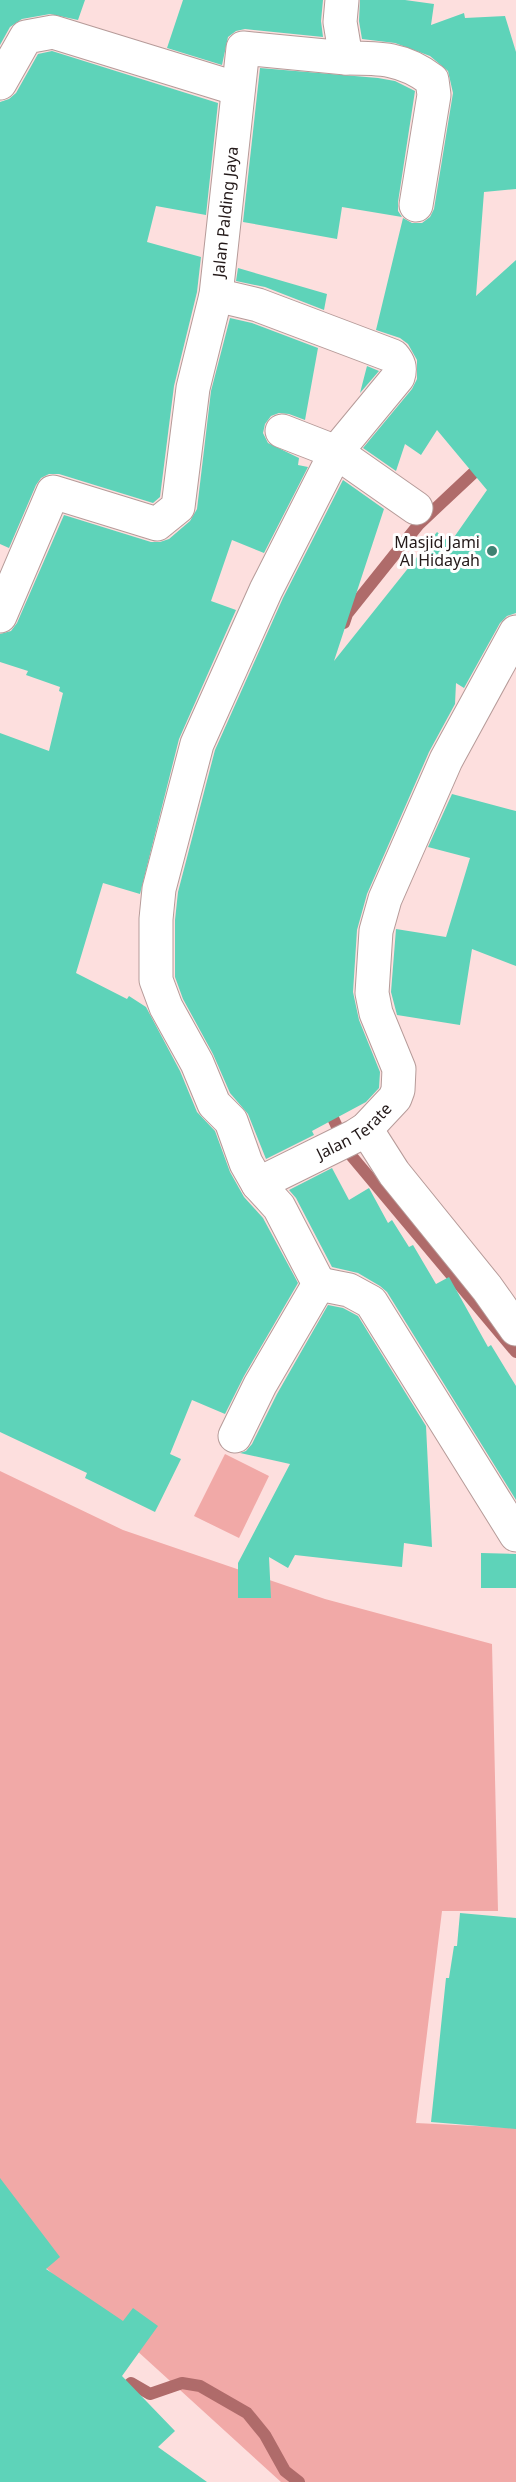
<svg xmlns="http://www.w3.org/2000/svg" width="516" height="2482" font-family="'Noto Sans',sans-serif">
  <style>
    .green { fill: #f1a9a7 }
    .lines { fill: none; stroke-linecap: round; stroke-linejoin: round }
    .stream { stroke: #af6b6a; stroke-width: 12 }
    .building { fill: #5ed3b9 }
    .street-casing { stroke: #b69b99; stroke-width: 35 }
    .street { stroke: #fff; stroke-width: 33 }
    .poi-dot { fill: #3f8172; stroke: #fff; stroke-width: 2 }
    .labels { text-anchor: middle; stroke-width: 6; stroke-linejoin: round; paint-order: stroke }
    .street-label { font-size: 16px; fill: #231919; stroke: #fff }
    .poi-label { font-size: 16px; fill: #231919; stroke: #fff; text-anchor: end }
  </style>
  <rect width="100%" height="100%" fill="#fddfde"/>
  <path class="green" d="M225,1454L269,1476L239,1538L194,1516Z
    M0,1471L123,1530L325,1599L492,1644L498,1911H442L416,2123L516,2128V2482H281L0,2226Z"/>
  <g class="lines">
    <path class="stream" d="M344,623L347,614L419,524L484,463
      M327,1105L349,1153L516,1352
      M118,2393L131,2383L150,2394L182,2383L200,2386L247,2413L265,2435L285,2471L299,2482"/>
  </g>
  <path class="building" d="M0,0H85L78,20L50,14L22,19L10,27L0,45Z
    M183,0H323L321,21L323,37L245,29L236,31L228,37L222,65L167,48Z
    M360,0H405L434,4L431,25L464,13L465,18L505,16L516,52V189L484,192L476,296L516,260V613L507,616L500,623L464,688L456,683L455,704L429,752L367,894L357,930L353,992L359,1020L380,1072L379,1088L366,1102L312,1131L314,1135L266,1159L248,1114L230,1093L213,1054L183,999L175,977V920L178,892L215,750L283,598L343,480L384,509L334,661L437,532L450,543L487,490L437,430L421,455L405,444L396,471L363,448L412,389L417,379V360L408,344L400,338L376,330L403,218L412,223H422L430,217L434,209L453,93L448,71L430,56L395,43L362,39L359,21Z
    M52,51L218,103L206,215L156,206L147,242L201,257L197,292L174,386L160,497L153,503L59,474H49L41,478L36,485L9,548L0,544V102L9,99L16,93L38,54Z
    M260,68L378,78L395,81L415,91L398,202V211L402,217L342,207L337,239L243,222Z
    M238,268L327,294L324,310L265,287L236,281Z
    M230,318L252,323L318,348L305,420L289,414L279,413L271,416L265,424L263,433L268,443L299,458L298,465L308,467L264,553L232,540L211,601L236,610L179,739L140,894L103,883L76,973L127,999L129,996L146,1007L180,1071L197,1112L215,1131L230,1172L244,1197L263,1218L298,1283L244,1376L225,1414L192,1400L170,1454L181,1459L155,1512L85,1478L87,1473L0,1432V733L49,751L63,693L59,691L60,687L26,675L28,671L0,662V634L11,631L17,623L64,515L151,542H160L169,539L190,521L197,509L211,391Z
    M367,366L379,371L360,393Z
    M452,794L516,811V966L472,949L460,1025L397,1015L391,992L396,929L446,937L470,858L428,847Z
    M332,1168L349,1200L369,1188L388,1223L392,1220L409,1247L413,1245L436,1284L449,1277L488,1347L491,1345L516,1386V1500L387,1292L380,1286L358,1273L332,1267L296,1198L289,1190Z
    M328,1305L343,1308L358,1316L426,1426L432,1547L404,1543L402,1567L295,1555L288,1568L269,1557L271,1598H238V1563L290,1464L240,1453L246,1451L252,1444L277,1394Z
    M481,1553L516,1554V1588H481Z
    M460,1913L516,1918V2129L431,2122L446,1978H449L454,1946H457Z
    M0,2178L60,2257L46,2269L123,2321L133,2308L158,2326L122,2376L175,2431L158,2447L207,2482H0Z"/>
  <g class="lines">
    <g class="street-casing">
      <g id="street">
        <path d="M346,58C380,58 403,58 432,80L434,95L416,205"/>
        <path d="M0,83L26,37L53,32L238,89"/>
        <path d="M216,295L258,305L393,356C399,363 401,368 398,377L336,452L282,431"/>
        <path id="s1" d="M0,616L53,492L157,524L178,507L193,388L216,295L243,48L346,58L340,22L342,0"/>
        <path d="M366,1129L394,1173L487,1288L516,1329"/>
        <path d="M258,1184L246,1163L231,1121L214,1104L197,1063L166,1007L156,980V919L159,889L197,744L266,590L336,452L416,508"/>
        <path id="s2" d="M319,1284L279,1207L258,1184L355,1136L366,1129L395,1098L398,1090L399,1069L376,1013L372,993L376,931L385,899L446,760L516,632"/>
        <path d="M319,1284L349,1290L371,1302L516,1535"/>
        <path d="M235,1436L260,1385L319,1284"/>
      </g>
    </g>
    <use href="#street" class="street"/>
  </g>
  <circle class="poi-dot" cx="492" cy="551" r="6"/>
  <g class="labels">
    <g class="street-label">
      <text dy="6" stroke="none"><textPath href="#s1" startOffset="570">Jalan Palding Jaya</textPath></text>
      <text dy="6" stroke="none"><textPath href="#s2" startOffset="228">Jalan Terate</textPath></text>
    </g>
    <g class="poi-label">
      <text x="480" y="548">Masjid Jami<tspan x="480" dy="18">Al Hidayah</tspan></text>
    </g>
  </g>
</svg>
